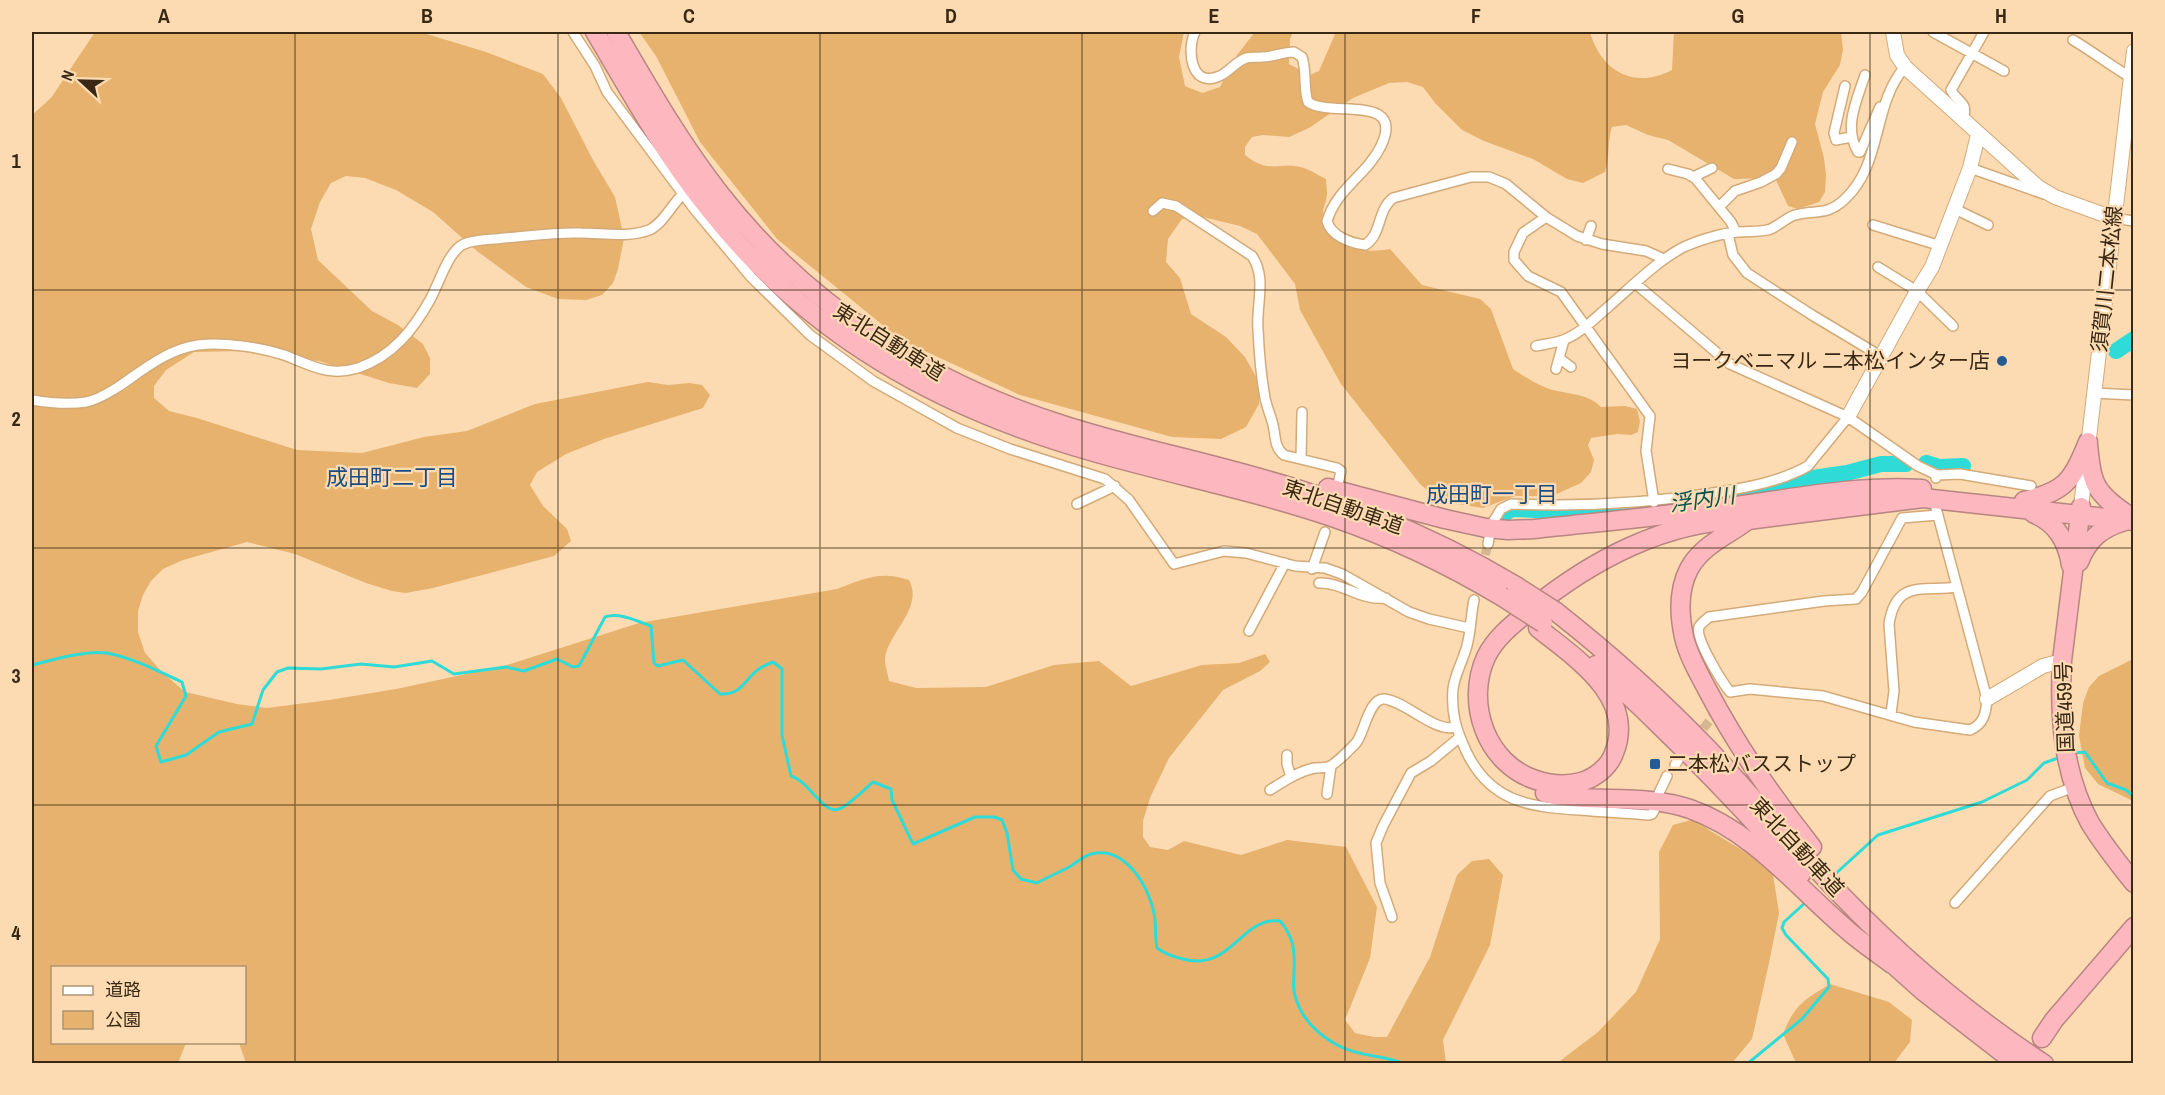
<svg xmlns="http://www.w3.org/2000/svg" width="2165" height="1095" font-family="'Archivo Narrow','Noto Sans JP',sans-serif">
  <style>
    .green { fill: #e7b26e }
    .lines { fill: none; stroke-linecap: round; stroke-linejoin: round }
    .stream { stroke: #2fdbd7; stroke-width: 3 }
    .river { stroke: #2fdbd7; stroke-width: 16 }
    .street-tunnel { stroke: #d5b792; stroke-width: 9; stroke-dasharray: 9 4.5; stroke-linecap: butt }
    .street-casing { stroke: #d3aa78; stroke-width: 12 }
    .secondary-casing { stroke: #d3aa78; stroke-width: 16 }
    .highway-casing { stroke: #b88582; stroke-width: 21 }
    .street { stroke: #fff; stroke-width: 9 }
    .secondary { stroke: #fff; stroke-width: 14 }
    .highway { stroke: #fdb7be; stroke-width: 18 }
    .highway-bridge-casing { stroke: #b88582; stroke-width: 21; stroke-linecap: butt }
    .highway-bridge { stroke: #fdb7be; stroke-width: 18 }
    .grid { fill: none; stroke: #392914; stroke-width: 1.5; stroke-opacity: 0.55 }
    .poi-dot { fill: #255a92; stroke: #fcdbb2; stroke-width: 2 }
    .labels { text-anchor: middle; stroke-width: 4.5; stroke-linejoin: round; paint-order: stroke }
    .street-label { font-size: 21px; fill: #392914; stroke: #fcdbb2 }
    .poi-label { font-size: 21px; fill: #392914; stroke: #fcdbb2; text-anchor: end }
    .neighbourhood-label { font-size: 22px; fill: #1c4c7f; stroke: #fcdbb2 }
    .water-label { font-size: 22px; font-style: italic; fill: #0b5150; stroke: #fcdbb2 }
    .neatline { fill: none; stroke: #392914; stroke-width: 2 }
    .grid-label { font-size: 20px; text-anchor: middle; font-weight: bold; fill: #392914 }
  </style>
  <rect width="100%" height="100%" fill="#fcdbb2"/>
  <path class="green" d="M95,32H420L486,52L543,74L561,98L593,160L615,197L624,238L618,269L613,283L602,295L586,300L558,299L526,287L477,251L433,212L396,190L365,178L346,176L331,183L320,202L311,229L318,260L372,311L398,325L423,344L430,358V374L417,388L389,383L319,361L245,351L194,352L166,370L154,386V398L169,411L197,418L297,450L362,453L424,437L467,431L535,404L648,382L668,385L689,383L702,385L710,395L703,408L604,439L566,454L537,472L530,485L543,506L567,529L571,541L554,556L433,588L406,593L392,591L366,583L295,554L247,542L183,560L163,569L151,581L143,595L138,611V632L145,653L162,672L185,692L237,704L267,708L329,700L396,689L504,666L639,623L837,589C863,579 881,570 909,580C923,606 893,629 886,653C883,661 888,673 889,681L916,688L986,687L1054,665L1099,661L1131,686L1202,665L1239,663L1265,654L1270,662L1260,671L1223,690L1169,758L1150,798L1143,821V837L1150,847L1168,850L1184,841L1241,855L1287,840L1346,847L1377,907L1370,958L1345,1020L1355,1033L1374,1037H1387L1430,957L1457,875L1472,861L1489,859L1503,875L1490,945L1443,1040L1446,1063H246L239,1043L244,1042V968H52V1042L186,1043L178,1063H32V115L51,98Z
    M639,32H1184L1179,57L1185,86L1202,93L1220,87L1237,55L1255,32H1293L1290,39L1289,64L1310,75L1319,71L1336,32H1590C1601,71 1634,90 1672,70L1674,32H1841L1843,50L1840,65L1823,92L1815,124L1824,158L1826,175L1825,192L1819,202L1798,209L1788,206L1775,178L1734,179L1668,140L1648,135L1626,125L1612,127C1607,143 1610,155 1605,172L1583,183L1567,179L1533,159L1484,141L1462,130L1435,103L1423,87L1407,82L1389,83L1353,98L1309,128L1289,137L1263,135L1252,137L1245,147V155C1269,175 1281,161 1304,168C1311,170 1319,176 1326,179C1326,184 1327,189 1327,193C1327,201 1322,209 1323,216C1329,249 1362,254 1390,249L1422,285L1480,299L1491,309L1513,369C1524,376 1535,384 1547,388C1565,395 1587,392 1601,407L1625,406L1637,409L1640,421L1638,432L1631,435L1617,434L1591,438L1588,445L1594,460L1591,472L1581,483L1552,496H1515L1483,508L1450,503L1433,495L1420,484L1341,384L1300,310L1295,284L1257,234L1240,226L1203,217L1182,219L1168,239L1166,262L1180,278L1191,314L1226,337L1245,357L1259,382V404L1246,427L1221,439L1172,437L1020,395L901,340L777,239L700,142L656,56Z
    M2133,659V801L2098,784L2085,768L2079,736L2083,703L2089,687L2099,676Z
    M1695,819L1709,830L1772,868L1779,913L1769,963L1752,1039L1732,1063L1556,1064L1598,1032L1636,992L1660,939L1659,852L1673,825Z
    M1830,984L1889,1002L1912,1020L1910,1042L1894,1063H1796L1783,1034C1795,1004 1804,1000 1830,984Z"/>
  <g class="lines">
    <path class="stream" d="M32,665C52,660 85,650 107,653C133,658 158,671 182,682L186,696L156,746L161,762L186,755L219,732L252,724L263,690L277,672L288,668L321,669L361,664L394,667L432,661L454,674L506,667L524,671L557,659L573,667L579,666L605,617C619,612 637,621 651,626L654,663L658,666L683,660L720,694C743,695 744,679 759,669C763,666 768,664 773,662L782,669V735L791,776C810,782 823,815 839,809C848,806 865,789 873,782L891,789L892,800L913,844L975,817H994L1002,820L1007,833L1013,870L1021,879L1037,883C1048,877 1060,872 1071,866C1077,862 1084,856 1091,854C1127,845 1152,891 1155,920C1156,930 1155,939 1157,948C1165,954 1174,957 1183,959C1232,972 1241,916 1280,921C1294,937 1295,951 1294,972C1294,978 1293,985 1294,991C1299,1017 1316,1034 1339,1046C1360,1057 1384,1055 1405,1064
      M2073,753L2085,752L2107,783L2126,790L2134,797
      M1832,877L1878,835L1982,802L2027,780L2044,763L2061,757
      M1747,1064L1802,1019L1829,987L1828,979L1786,935L1782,928L1784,922L1806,902"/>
    <path class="river" d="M2116,351L2134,339
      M1926,463L1939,467L1963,466
      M1501,521L1503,515L1511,509L1585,512L1626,510L1758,491L1786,482L1847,473L1881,464H1906"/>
    <path class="street-tunnel" d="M1482,568L1488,544
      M1695,739L1718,710"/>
    <g class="street-casing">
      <path id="street" d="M573,32L595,66L607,92L695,210L751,277L810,335L873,381L957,428L1010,449L1105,479L1129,500L1174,564L1224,551L1246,553L1295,566L1325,568L1342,574L1409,612L1429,619L1469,628
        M1195,32C1187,48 1190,87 1217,77C1228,74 1234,63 1244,59C1250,56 1255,58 1262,57C1273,57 1283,52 1294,52L1302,57C1307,71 1303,88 1308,102C1331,118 1406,93 1381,146C1367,175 1337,188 1327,221C1331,236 1350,243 1365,245C1382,235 1377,210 1393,198L1471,177H1489L1506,184L1546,217L1577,236L1602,244L1646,251L1664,259
        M1933,32L2004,71
        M2073,40C2093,52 2110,65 2130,77
        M1865,75C1857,100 1843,127 1858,152H1860L1880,107
        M1845,86L1834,133L1836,140L1851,137
        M1963,120C1969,101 1958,104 1951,90L1984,32
        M1970,168L2044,194
        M1668,169L1688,174L1695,178L1731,222L1736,232
        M1693,177L1712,168
        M1719,207L1735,191L1761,182L1776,174L1781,168L1792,142
        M1955,209L1988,225
        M1153,211L1162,203L1176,206L1252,256C1267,278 1256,304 1258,329C1259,352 1261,376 1265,398C1267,408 1271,416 1273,425C1276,437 1274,447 1284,455L1337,468L1341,471L1338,484
        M1546,217L1523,233L1514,252V260L1528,276L1561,292L1650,416L1646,451L1654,502
        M2113,218L2134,221
        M1873,225L1941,246
        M1728,234L1733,255L1747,273L1812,315L1882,357
        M1586,240L1591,226
        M1878,267L1917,291L1953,326
        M1636,284L1730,364L1848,417L1918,466L1937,475L1936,478
        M1536,346C1545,344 1555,343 1563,340C1580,334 1594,319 1607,308C1630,288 1660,258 1686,246C1703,239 1721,233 1739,232C1748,231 1758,232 1767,230C1777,228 1785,218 1795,215C1815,209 1826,217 1845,199C1883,164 1872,104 1905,67
        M1559,358L1571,367
        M1556,369L1564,340
        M2094,393L2134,395
        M32,400C50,403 67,405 86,402C98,400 108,393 118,387C143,370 168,349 198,345C223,342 260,347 284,355C311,365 328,377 358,368C393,356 414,329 431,298C439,283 449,250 464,244C476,239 491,240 504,238C530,236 555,232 581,233C602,233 629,238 649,230C663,224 672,204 683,194
        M1301,459L1302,412
        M1937,475L1960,474L2031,486
        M1077,504L1115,486
        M1936,508L1987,699C1986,713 1984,724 1970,730L1914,722L1823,696L1750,689L1730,692C1722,682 1695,639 1699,627C1701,623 1706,620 1709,617L1824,601L1856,599L1862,592L1902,518L1938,515
        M1493,522L1501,509L1511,504C1582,507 1651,503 1720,492C1749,487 1782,481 1808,466L1848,417
        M1488,544L1490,533
        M1312,569L1325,532
        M1319,583C1342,582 1361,601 1386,598
        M1474,600C1471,614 1471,628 1468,641C1465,658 1455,672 1453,689C1451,713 1456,729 1466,751C1490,802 1529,807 1580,810C1603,812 1626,813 1649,815L1652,814L1656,807
        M1249,631L1285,563
        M1891,714L1894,691L1889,624C1896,578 1925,592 1957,587
        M1287,755V764L1291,777
        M1675,765L1680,757
        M1270,790C1284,781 1299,771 1315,768C1321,767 1327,769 1332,765C1341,759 1349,750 1356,743C1364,734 1369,698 1384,699C1404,700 1435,733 1455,727
        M1327,794L1331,766
        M1658,795L1667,776
        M1955,903L2050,796L2074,787
        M1392,917L1380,883L1376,843L1383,826L1411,773L1431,761L1460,737"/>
    </g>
    <g class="secondary-casing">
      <path id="secondary" d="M1893,32L1897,55L1905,67L2038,187L2055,197L2113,218
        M1848,417L1916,293L1932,267L1970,168L1978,135
        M2081,507L2134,51
        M1987,699L2043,666L2062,661"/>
    </g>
    <g class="highway-casing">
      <path id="highway" d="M595,32C630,91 663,151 706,205C806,334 938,408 1094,452C1174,475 1256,491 1335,518C1393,538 1449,565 1501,596
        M616,32C648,87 680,143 720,194C808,307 930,384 1066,426C1145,451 1227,466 1306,492C1380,515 1449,546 1516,586
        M2088,445C2092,482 2093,491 2125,513
        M1328,488L1445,519L1486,528L1508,530L1534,529C1599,522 1665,516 1730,507C1794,498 1857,485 1922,489
        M2024,501C2066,491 2072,481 2088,442
        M2081,507L2062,661C2059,717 2063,773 2090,823C2103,844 2118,863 2134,883
        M2033,513C2056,523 2067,540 2071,565
        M1748,520C1727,536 1702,545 1689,569C1678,590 1679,614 1684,637C1688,655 1699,674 1708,691C1737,746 1773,798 1812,847
        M2079,562C2088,539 2101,528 2125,521
        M1555,611C1610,654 1662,701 1710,751C1748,792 1784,835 1823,876C1888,946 1963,1011 2044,1064
        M1538,628C1574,657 1637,697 1614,753C1609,767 1595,778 1581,782C1566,786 1551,785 1536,780C1486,764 1465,703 1486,657C1495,638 1513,624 1529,611C1590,561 1667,519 1748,520L1923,498L2134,521
        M1596,665C1668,731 1736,800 1801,874
        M1545,793C1593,804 1643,793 1690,809C1753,831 1796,886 1845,928C1859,941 1876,952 1892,964
        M1885,957L1923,991L2017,1064
        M2042,1038L2054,1020L2134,927"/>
    </g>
    <use href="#street" class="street"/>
    <use href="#secondary" class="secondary"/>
    <use href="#highway" class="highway"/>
    <g class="highway-bridge-casing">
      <path id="highway-bridge" d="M1516,586L1555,611
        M1501,596L1543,623"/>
    </g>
    <use href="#highway-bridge" class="highway-bridge"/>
  </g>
  <path class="grid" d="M295,32V1064M558,32V1064M820,32V1064M1082,32V1064M1345,32V1064M1607,32V1064M1870,32V1064M32,290H2134M32,548H2134M32,805H2134"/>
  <g class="poi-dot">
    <circle cx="2002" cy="361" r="6"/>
    <rect x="1649" y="758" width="12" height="12" rx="3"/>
  </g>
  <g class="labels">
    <g class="street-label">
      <text transform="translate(2107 279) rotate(-84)" y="7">須賀川二本松線</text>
      <text transform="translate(889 342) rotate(32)" y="7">東北自動車道</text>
      <text transform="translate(1343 507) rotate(19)" y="7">東北自動車道</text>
      <text transform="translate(2065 707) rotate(-92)" y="7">国道459号</text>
      <text transform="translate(1797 847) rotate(47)" y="7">東北自動車道</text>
    </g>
    <g class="poi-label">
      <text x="1990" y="368">ヨークベニマル 二本松インター店</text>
      <text x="1667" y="771" text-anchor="start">二本松バスストップ</text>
    </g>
    <g class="neighbourhood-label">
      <text x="392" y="485">成田町二丁目</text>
      <text x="1492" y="502">成田町一丁目</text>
    </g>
    <g class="water-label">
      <text transform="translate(1702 499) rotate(-8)" y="8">浮内川</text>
    </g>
  </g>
  <rect width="2165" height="1095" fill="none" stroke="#fcdbb2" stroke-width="66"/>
  <rect x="51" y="966" width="195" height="78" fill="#fcdbb2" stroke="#ae9473" stroke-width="1.5"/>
  <rect x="63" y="986" width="30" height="9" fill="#ffffff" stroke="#ae9473" stroke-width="1.5"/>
  <text x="105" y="996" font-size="18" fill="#392914">道路</text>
  <rect x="63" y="1011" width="30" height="18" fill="#e7b26e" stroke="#ae9473" stroke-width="1.5"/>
  <text x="105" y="1026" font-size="18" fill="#392914">公園</text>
  <g transform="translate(81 81) rotate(292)" stroke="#fcdbb2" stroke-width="4.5" paint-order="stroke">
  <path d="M0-4.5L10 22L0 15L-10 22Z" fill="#392914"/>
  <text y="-9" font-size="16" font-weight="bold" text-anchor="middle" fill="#392914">N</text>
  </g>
  <rect x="33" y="33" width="2099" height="1029" class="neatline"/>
  <g class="grid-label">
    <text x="164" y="23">A</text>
    <text x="427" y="23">B</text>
    <text x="689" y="23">C</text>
    <text x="951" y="23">D</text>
    <text x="1214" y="23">E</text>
    <text x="1476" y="23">F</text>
    <text x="1738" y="23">G</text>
    <text x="2001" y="23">H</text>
    <text x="16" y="168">1</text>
    <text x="16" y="426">2</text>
    <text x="16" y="683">3</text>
    <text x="16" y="940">4</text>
  </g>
</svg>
